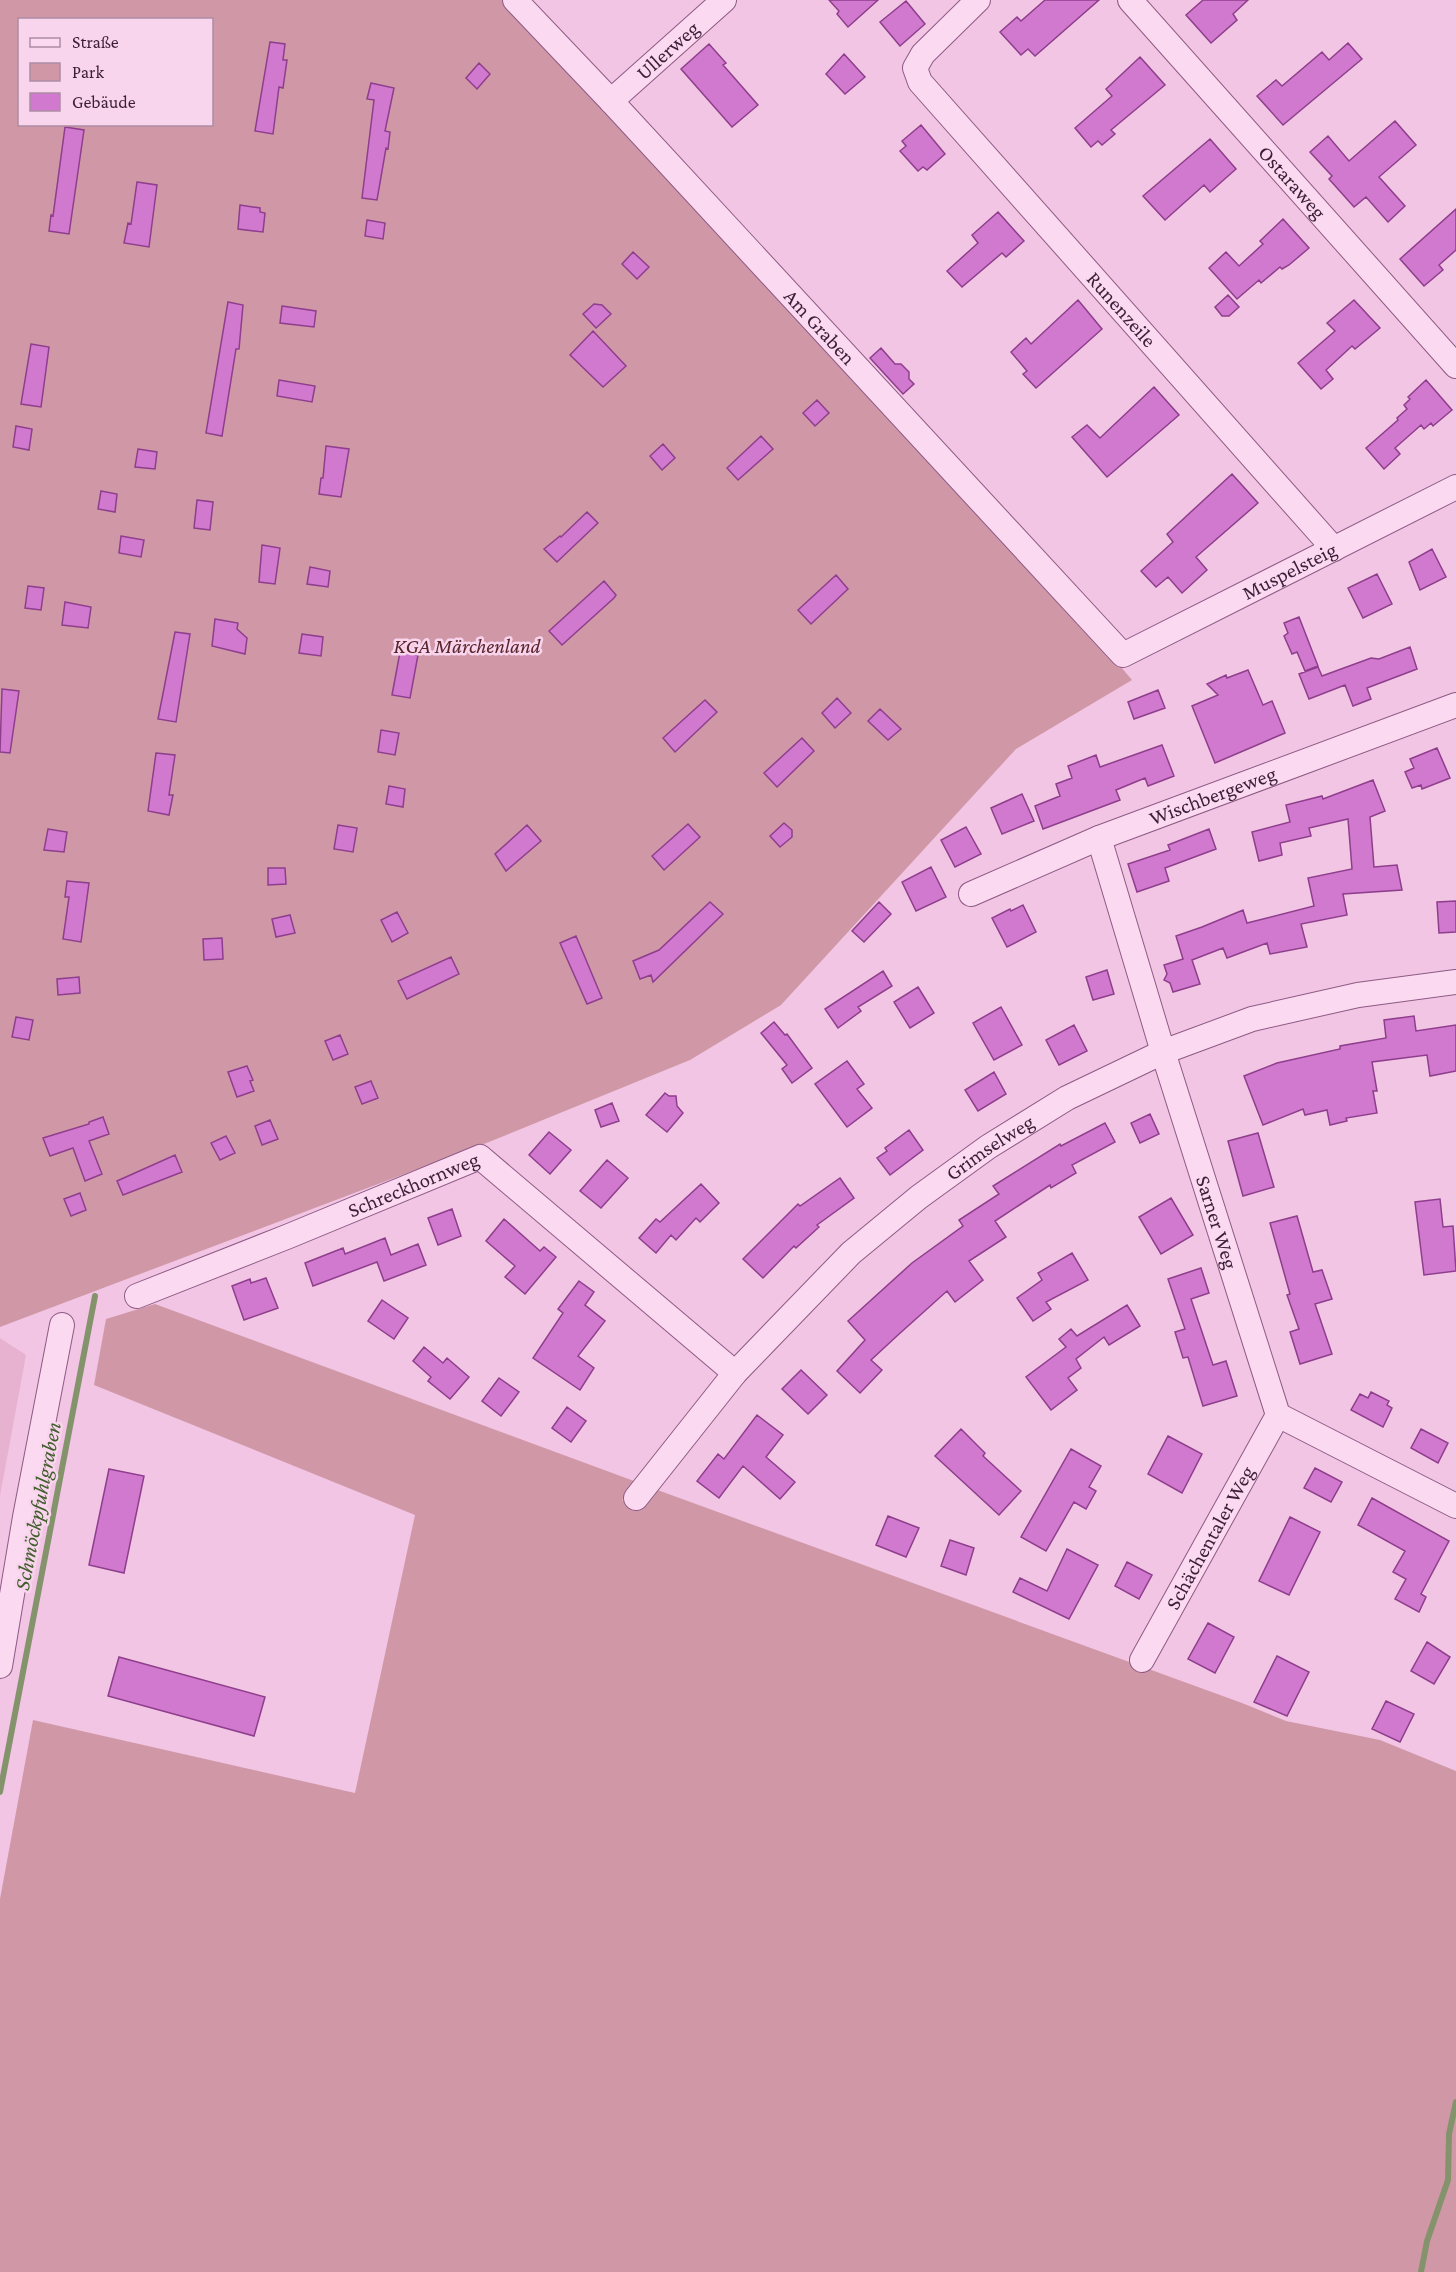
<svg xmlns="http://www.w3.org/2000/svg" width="1456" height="2272" font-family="'Crimson Pro',serif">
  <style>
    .farmland { fill: #e7b2cf }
    .green { fill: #d098a7; fill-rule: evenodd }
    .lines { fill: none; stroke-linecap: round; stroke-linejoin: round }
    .stream { stroke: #85936d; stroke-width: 6 }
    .building { fill: #d179ce; stroke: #8e3e8c; stroke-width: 1.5 }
    .minor-casing { stroke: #8d5a85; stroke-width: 26 }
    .minor { stroke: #fbd9f0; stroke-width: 24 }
    .labels { text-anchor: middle; stroke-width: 5; stroke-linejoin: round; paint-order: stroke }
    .street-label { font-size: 21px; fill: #3c1e39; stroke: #f8d5ec }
    .park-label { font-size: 21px; font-style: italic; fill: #5a242b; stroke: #f8d5ec }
    .water-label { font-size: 22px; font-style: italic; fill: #425d2d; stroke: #f8d5ec }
  </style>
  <rect width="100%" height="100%" fill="#f1c5e3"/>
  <path class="farmland" d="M0,1338L26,1355L0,1496Z"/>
  <path class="green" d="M0,0H503L1104,647L1132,680L1016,749L781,1005L690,1060L489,1142L0,1327ZM20,20H212V124H20Z
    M155,1304L634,1481L622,1500L639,1508L652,1488L1242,1703L1286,1721L1380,1740L1456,1771V2272H0V1899L33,1720L355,1793L415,1515L94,1385L106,1319Z"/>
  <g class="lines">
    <path class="stream" d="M0,1792L95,1296
      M1421,2272L1427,2241L1448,2180L1449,2134L1456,2102"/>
  </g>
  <path class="building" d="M829,0H878L848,27L837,14L839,11Z
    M1045,0H1099L1035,56L1028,49L1021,55L1000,32L1017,17L1021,21Z
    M1203,0H1248L1233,14L1237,20L1211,43L1186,15Z
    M906,1L925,24L900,46L880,22Z
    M270,42L285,44L283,60H287L283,88L279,87L273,134L255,131Z
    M1348,43L1362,59L1283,125L1257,96L1276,80L1282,86L1322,52L1329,60Z
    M709,44L726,63L723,65L758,105L732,127L681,69Z
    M844,54L865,77L845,94L826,74Z
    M1140,57L1165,85L1111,130L1115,134L1102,145L1098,141L1091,147L1075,128L1112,96L1106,89Z
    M479,63L490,74L477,89L466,78Z
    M371,83L394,88L385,131L390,132L388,149L386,148L377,200L362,198L374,100L367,99Z
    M1395,121L1416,145L1379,177L1405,206L1388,222L1366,197L1354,207L1329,179L1332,176L1310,152L1328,136L1349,161Z
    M921,125L945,154L927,170L923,167L918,171L900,151L906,146L902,141Z
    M65,127L84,130L69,234L49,231L51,215L53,216Z
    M1210,139L1236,169L1210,192L1204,185L1165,220L1143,196Z
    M137,182L157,185L149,247L124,243L128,223L131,224Z
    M240,205L260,208V212L265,213L263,232L238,229Z
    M1456,209V250L1439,265L1443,270L1424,286L1400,259Z
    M998,212L1024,241L1006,257L1002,253L962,287L947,271L978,243L972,235Z
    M1283,219L1309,248L1289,265L1282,269L1280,267L1261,283L1259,280L1237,299L1209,268L1226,252L1239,266L1263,244L1260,241Z
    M367,220L385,223L383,239L365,236Z
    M633,252L649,267L637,279L622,264Z
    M1228,295L1239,307L1229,316H1222L1215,307Z
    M1078,300L1102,329L1036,388L1023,374L1027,371L1011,352L1026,338L1031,344Z
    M1354,300L1380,328L1355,349L1352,346L1326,370L1333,379L1321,389L1298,363L1335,331L1327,323Z
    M228,302L243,305L239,349H236L222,436L206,433Z
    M594,304L602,305L611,314L596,328L583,314Z
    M282,306L316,311L314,327L280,323Z
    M593,331L626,366L603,387L570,355Z
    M31,344L49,347L41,407L21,404Z
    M881,348L895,364H901L909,372V379L914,384L903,394L870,358Z
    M279,380L315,386L312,402L277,396Z
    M1426,380L1452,410L1433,426L1431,423L1424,429L1421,425L1395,448L1400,454L1384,469L1366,448L1398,420L1397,418L1407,409L1404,405L1410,399L1408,397Z
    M1154,387L1179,415L1107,477L1072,437L1087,425L1100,438Z
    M817,400L829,413L815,426L803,413Z
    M16,426L32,429L29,450L13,447Z
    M761,436L773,449L738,480L727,468Z
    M663,444L675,458L662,470L650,456Z
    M326,446L349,449L341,497L319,494L321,478H323Z
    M138,449L157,452L155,469L135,467Z
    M1232,474L1258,503L1196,557L1207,570L1182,593L1168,577L1156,587L1141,571L1173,542L1167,534Z
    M101,491L117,494L115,512L98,509Z
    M197,500L213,502L210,530L194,528Z
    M587,512L598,523L557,562L544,549L560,536L561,537Z
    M121,536L144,540L141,557L119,553Z
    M262,545L280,548L275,584L259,582Z
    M1432,549L1446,577L1420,590L1409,562Z
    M310,567L330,571L328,587L307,584Z
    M1377,574L1392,604L1363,618L1348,588Z
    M836,575L848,589L811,624L798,610Z
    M604,581L616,595L614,598L562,645L549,631Z
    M28,586L44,588L41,610L25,608Z
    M65,602L91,607L88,628L62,625Z
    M1299,617L1318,666L1305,671L1297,652L1292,654L1284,636L1288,633L1284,623Z
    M215,619L238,623L237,629L247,638L245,654L212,646Z
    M175,632L190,634L176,722L158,719Z
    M302,634L323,637L321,656L299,653Z
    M1410,647L1417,669L1367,688L1371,699L1353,706L1345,685L1309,699L1299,674L1318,667L1322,676L1371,658L1379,659Z
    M400,652L418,655L410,698L392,695Z
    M1248,670L1263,705L1272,701L1285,733L1215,763L1192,706L1218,695L1207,684L1226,675L1227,678Z
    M2,689L19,691L10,753L0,752Z
    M1158,690L1165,708L1134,719L1128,702Z
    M837,698L851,713L835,728L822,713Z
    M705,700L717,712L675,752L663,738Z
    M880,709L901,729L888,740L868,721Z
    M381,730L399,733L395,755L378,752Z
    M802,738L814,751L777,787L764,773Z
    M1162,745L1174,776L1148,786L1145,778L1116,790L1120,800L1043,829L1035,806L1060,796L1056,784L1072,778L1068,766L1096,755L1100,767Z
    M1437,748L1450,778L1422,789L1421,785L1412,788L1405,772L1414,768L1410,759Z
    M156,753L175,755L169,795H173L169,815L148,811Z
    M1373,780L1385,811L1370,817L1374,867L1397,865L1402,890L1343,894L1347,915L1301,924L1307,947L1270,954L1267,943L1227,958L1223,948L1192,960L1200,984L1173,992L1170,983L1164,980L1167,974L1164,965L1183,959L1176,936L1202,927L1243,910L1247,923L1314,906L1308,878L1352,869L1348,819L1309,828L1311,836L1280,843L1282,855L1259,861L1252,832L1290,822L1286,805L1322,796L1323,799Z
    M389,786L405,789L403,807L386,804Z
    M1022,794L1034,821L1002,834L991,808Z
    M784,823L792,830V837L780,847L770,836Z
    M688,824L700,837L664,870L652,856Z
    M338,825L357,828L353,852L334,849Z
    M527,825L541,841L506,871L495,854Z
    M966,827L981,854L955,867L941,840Z
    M48,829L67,832L64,852L44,850Z
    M1209,829L1216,849L1165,868L1169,881L1137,892L1128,864L1170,850L1168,845Z
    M931,867L946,897L916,911L902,882Z
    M268,868H285L286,884L268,885Z
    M67,881L89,883L81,942L63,939L69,897H65Z
    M1456,901V932L1439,933L1437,902Z
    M710,902L723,914L653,982L651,975L640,979L633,961L659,950Z
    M879,902L891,914L864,942L852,931Z
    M1023,905L1036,932L1007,947L992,918L1010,909L1011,911Z
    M397,912L408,933L392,942L381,920Z
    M290,915L295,933L276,937L272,919Z
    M576,936L602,998L587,1004L560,943Z
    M222,938L223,959L204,960L203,939Z
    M451,957L459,974L407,999L398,981Z
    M1107,970L1114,994L1093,1000L1086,977Z
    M883,971L892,986L858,1007L861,1011L838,1028L825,1009Z
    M79,977L80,993L58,995L57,979Z
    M918,987L934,1013L910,1028L894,1002Z
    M1001,1007L1022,1045L994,1060L973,1023Z
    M1414,1016L1416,1031L1456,1025V1071L1430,1076L1427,1055L1372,1062L1377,1091H1373L1377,1113L1346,1118L1347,1121L1330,1125L1327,1110L1305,1115L1303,1109L1263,1125L1244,1076L1277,1063L1340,1049V1046L1386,1038L1384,1020Z
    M16,1017L33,1020L29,1040L12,1037Z
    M774,1022L785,1035L787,1034L812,1068L792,1083L782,1069L787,1065L761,1033Z
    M1074,1025L1087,1051L1059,1065L1046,1040Z
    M340,1035L348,1054L333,1060L325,1041Z
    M847,1061L864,1084L857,1089L872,1108L847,1127L815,1084Z
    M247,1066L253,1080L250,1081L254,1091L237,1097L228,1072Z
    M994,1072L1006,1094L978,1111L965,1090Z
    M371,1081L378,1098L362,1104L355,1087Z
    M665,1093L669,1096H676L677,1106L683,1113L667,1132L646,1115Z
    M612,1103L619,1121L601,1127L595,1110Z
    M1150,1114L1159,1134L1140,1143L1131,1123Z
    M103,1117L109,1134L89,1141L102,1174L85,1181L73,1148L50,1156L43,1138L89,1124V1122Z
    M270,1120L278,1139L262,1145L255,1126Z
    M1105,1123L1115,1142L1072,1165L1076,1173L1051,1188L1050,1185L995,1221L1006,1237L969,1261L983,1280L955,1302L947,1291L898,1335L871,1360L882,1370L860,1393L837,1371L865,1340L848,1321L912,1263L963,1226L959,1220L999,1194L993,1186L1060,1144L1061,1146Z
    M909,1130L923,1150L890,1175L877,1158L887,1151L885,1148Z
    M549,1132L571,1150L550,1174L529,1155Z
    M1258,1133L1274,1187L1243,1196L1228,1141Z
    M226,1136L235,1153L220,1160L211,1143Z
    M175,1155L182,1172L123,1195L117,1181Z
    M607,1160L628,1178L601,1208L580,1191Z
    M840,1178L854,1198L817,1225L819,1227L796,1248L794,1246L763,1278L743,1259L798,1204L800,1206Z
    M701,1184L719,1203L700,1222L696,1218L676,1240L671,1235L656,1253L639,1238L656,1219L660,1222Z
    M80,1193L86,1210L71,1216L64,1199Z
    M1171,1198L1193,1235L1161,1254L1139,1217Z
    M1440,1199L1443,1227L1453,1226L1456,1271L1424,1275L1415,1202Z
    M452,1209L461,1236L438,1245L428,1218Z
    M1297,1216L1313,1272L1322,1270L1332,1299L1315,1304L1332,1354L1300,1364L1290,1332L1299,1329L1287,1295L1290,1294L1270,1223Z
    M504,1219L540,1251L544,1247L556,1257L525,1294L505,1277L515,1266L486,1241Z
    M385,1238L391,1255L418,1244L426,1265L384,1281L377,1262L313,1286L305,1263L343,1248L345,1254Z
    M1072,1253L1088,1280L1046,1302L1051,1309L1033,1321L1017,1298L1042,1280L1038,1273Z
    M1201,1268L1209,1293L1191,1299L1213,1365L1226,1361L1237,1396L1203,1406L1188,1357L1183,1358L1175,1332L1185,1329L1168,1279Z
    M266,1278L278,1308L244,1320L232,1286L250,1279L251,1283Z
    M579,1281L594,1292L585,1305L605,1321L578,1356L594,1368L580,1390L533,1358L563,1313L558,1309Z
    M382,1300L408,1318L394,1339L368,1321Z
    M1127,1305L1140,1326L1109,1345L1104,1337L1076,1359L1081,1368L1068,1378L1077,1390L1051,1410L1026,1377L1066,1347L1059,1339L1071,1329L1077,1336Z
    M424,1347L443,1363L447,1358L469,1377L450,1399L428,1381L431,1377L413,1361Z
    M801,1370L827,1395L808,1414L782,1389Z
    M499,1378L519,1392L501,1416L482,1401Z
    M1371,1392L1389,1401L1387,1405L1392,1408L1383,1427L1351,1410L1360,1394L1368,1398Z
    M567,1407L586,1421L571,1442L552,1428Z
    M757,1415L783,1435L766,1457L795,1482L780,1499L743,1466L719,1498L697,1481L718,1454L724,1459Z
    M961,1429L985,1453L983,1456L1021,1491L999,1515L935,1456Z
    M1421,1429L1448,1443L1438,1463L1411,1448Z
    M1168,1436L1202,1454L1182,1493L1148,1474Z
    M1071,1449L1101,1466L1089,1487L1096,1491L1086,1509L1074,1502L1046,1551L1021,1537Z
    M1315,1468L1342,1482L1331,1502L1304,1488Z
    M109,1469L144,1476L124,1573L89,1565Z
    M1372,1498L1449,1541L1421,1594L1426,1597L1419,1612L1395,1599L1406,1579L1393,1572L1405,1551L1358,1525Z
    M888,1516L919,1528L906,1557L876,1545Z
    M1290,1517L1320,1532L1289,1595L1259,1581Z
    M950,1540L974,1548L966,1575L941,1566Z
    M1067,1549L1098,1565L1069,1619L1013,1592L1020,1578L1047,1591Z
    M1127,1562L1152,1575L1139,1599L1115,1586Z
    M1208,1623L1234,1637L1215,1673L1188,1659Z
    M1427,1642L1450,1657L1434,1684L1411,1671Z
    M1277,1656L1309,1672L1287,1716L1254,1702Z
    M119,1657L265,1697L254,1736L108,1696Z
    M1386,1701L1414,1714L1400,1742L1372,1729Z"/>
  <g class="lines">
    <g class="minor-casing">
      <g id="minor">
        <path id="s1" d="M515,0L611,101L1123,655L1456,487"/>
        <path id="s2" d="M978,0L923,54L915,68L920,82L1334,549"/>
        <path id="s3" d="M1130,0L1456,366"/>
        <path id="s4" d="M611,101L724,0"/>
        <path id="s5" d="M1099,838L1163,1052L1278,1415L1456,1506"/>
        <path id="s6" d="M971,894L1099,838L1456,705"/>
        <path id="s7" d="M137,1296L289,1236L480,1157L735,1373"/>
        <path id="s8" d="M636,1498L735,1373L851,1253L919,1197L988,1147L1067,1098L1163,1052L1252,1019L1358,995L1456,982"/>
        <path id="s9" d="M1142,1660L1278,1415"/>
        <path d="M0,1666L25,1517L62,1325"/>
      </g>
    </g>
    <use href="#minor" class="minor"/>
  </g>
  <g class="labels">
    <g class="street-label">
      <text dy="7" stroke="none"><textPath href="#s4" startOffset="76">Ullerweg</textPath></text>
      <text dy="7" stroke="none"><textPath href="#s3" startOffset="244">Ostaraweg</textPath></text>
      <text dy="7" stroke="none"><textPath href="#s2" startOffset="412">Runenzeile</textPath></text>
      <text dy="7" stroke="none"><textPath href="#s1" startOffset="447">Am Graben</textPath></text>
      <text dy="7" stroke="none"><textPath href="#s1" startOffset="1080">Muspelsteig</textPath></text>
      <text dy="7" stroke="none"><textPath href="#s6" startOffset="261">Wischbergeweg</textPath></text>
      <text dy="7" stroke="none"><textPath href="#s8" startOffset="501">Grimselweg</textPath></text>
      <text dy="7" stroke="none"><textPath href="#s7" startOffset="298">Schreckhornweg</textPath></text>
      <text dy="7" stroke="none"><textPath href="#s5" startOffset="402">Sarner Weg</textPath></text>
      <text dy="7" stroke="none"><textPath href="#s9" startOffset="140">Schächentaler Weg</textPath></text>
    </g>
    <g class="park-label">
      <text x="467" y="653">KGA Märchenland</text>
    </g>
    <g class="water-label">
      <text transform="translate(37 1506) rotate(-79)" y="8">Schmöckpfuhlgraben</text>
    </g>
  </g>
  <rect x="18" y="18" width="195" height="108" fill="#f8d5ec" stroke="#ad8ca4" stroke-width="1.5"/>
  <rect x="30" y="38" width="30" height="9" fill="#fbd9f0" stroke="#ad8ca4" stroke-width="1.5"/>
  <text x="72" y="48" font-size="18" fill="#3c1e39">Straße</text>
  <rect x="30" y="63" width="30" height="18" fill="#d098a7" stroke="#ad8ca4" stroke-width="1.5"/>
  <text x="72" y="78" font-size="18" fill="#3c1e39">Park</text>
  <rect x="30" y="93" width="30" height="18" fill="#d179ce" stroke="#ad8ca4" stroke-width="1.5"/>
  <text x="72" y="108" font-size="18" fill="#3c1e39">Gebäude</text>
</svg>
